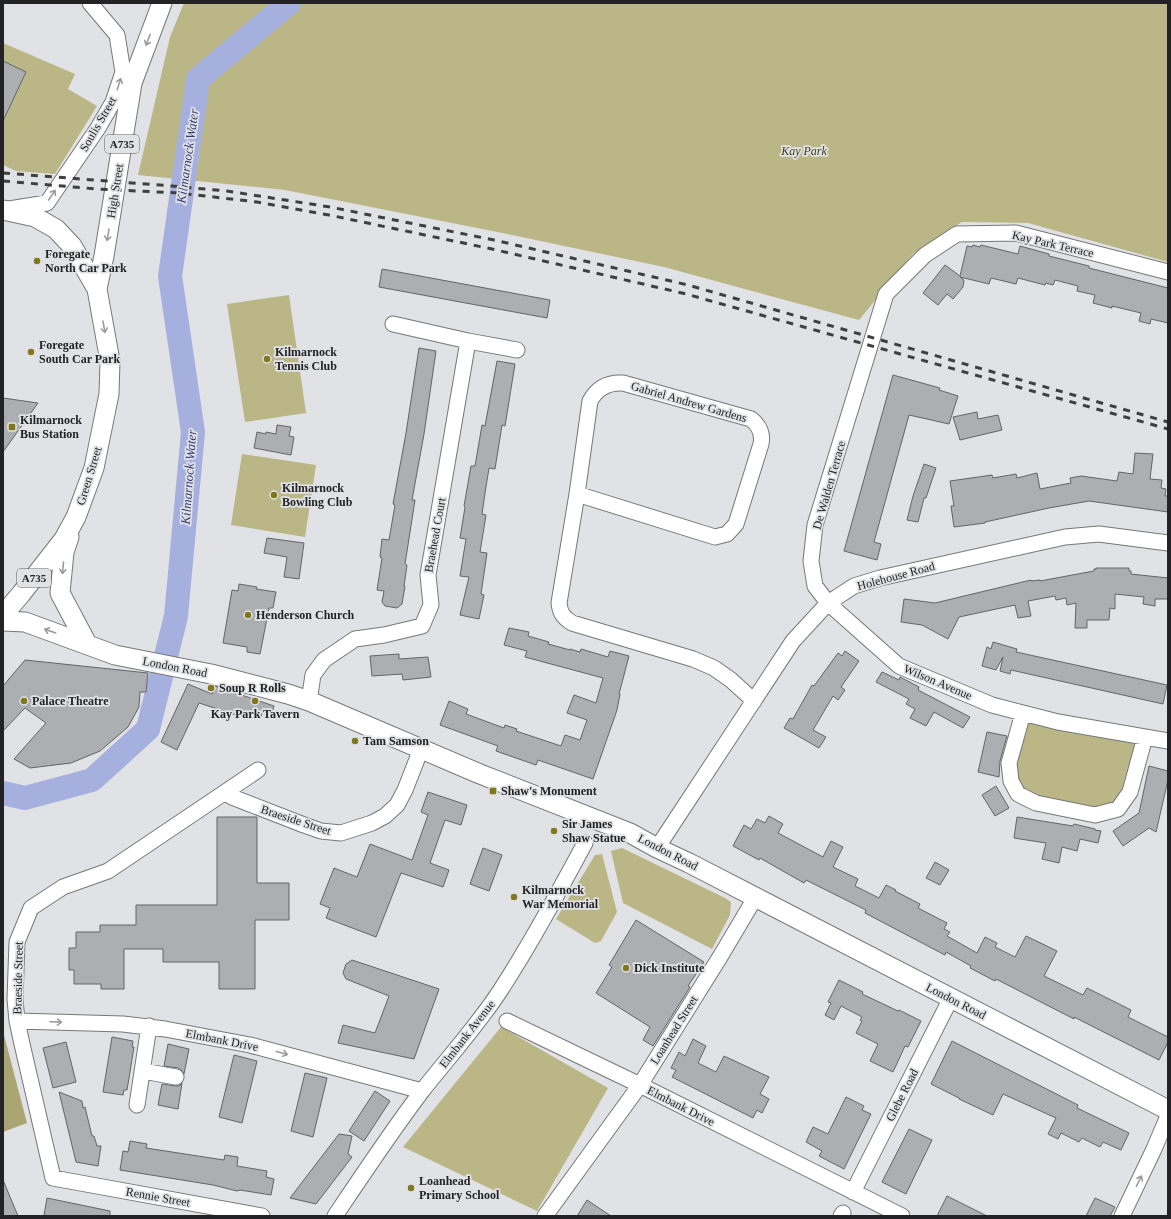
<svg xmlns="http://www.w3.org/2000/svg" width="1171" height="1219" font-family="'Times New Roman',serif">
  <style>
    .green { fill: #bab686 }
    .forest { fill: #aaa573 }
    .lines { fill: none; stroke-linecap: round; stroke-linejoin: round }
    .river { stroke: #a6b0df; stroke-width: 24 }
    .building { fill: #adaeb2; stroke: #636467 }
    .minor-casing { stroke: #76777a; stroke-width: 17 }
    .major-casing { stroke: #76777a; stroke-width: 21 }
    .minor { stroke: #fff; stroke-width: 15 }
    .major { stroke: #fff; stroke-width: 19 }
    .rail { stroke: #3f3f41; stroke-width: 3; stroke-dasharray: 7 7; stroke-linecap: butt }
    .oneway { stroke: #9c9c9d }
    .poi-dot { fill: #81781d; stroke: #e1e2e5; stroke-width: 1.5 }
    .labels { text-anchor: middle; stroke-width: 3.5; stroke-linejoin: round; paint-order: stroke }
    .shield { fill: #e1e2e5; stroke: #5c5c5f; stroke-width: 1 }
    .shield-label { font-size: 11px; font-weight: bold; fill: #232325 }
    .street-label { font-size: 12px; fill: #232325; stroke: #e1e2e5 }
    .park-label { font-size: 12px; font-style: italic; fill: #403c13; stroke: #e1e2e5 }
    .poi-label { font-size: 12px; font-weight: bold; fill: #232325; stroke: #e1e2e5; text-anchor: start }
    .water-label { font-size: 13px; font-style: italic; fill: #333b74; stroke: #e1e2e5 }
  </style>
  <rect width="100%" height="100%" fill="#e1e2e5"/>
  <path class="green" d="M184,3H1168V262L1028,223L962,222L913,254L859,320L664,267L512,235L285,190L138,175L170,37Z
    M3,43L75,74L68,89L97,106L55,174L16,171L3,165Z
    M289,295L306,413L245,422L227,304Z
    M242,454L316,465L305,537L231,525Z
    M1023,713L1145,737L1118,809L1036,803L1011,781Z
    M622,848L725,898L731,902L730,915L712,949L623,903L611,851Z
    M602,854L617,912L601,941L595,943L556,919L595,855Z
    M501,1027L608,1088L537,1211L403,1147Z"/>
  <path class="forest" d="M3,1010L4,1035L27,1123L3,1132Z"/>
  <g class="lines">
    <path class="river" d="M3,793L25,798L92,780L148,729L176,616L193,432L170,276L198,79L289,3"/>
  </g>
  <path class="building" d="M3,61L26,72L3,121Z
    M973,245L980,247L981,245L1018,254L1020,246L1049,254V256L1089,266V268L1168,288V323L1151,319L1150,324L1139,321L1141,313L1112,306V308L1093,303L1095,295L1077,291L1078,286L1055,280L1053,285L1046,283L1045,285L1018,278L1016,284L991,278L989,284L960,277L964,280L963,287L953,299L947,294L938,305L923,293L945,265L960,276L967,246L972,247Z
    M382,269L550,300L547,318L379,287Z
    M419,348L436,351L424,434L412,500H415L405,564L407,565L404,586H405L402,604L397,608L385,606L382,602L384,591L377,590L382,558L380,557L382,539L389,540L395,505L393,504L406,433Z
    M497,361L515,364L505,426L502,425L495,469L489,468L485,493L482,514L486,515L480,552L487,553L481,594L484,595L479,619L460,615L469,577L460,576L466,539L460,538L465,507L464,506L471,466H475L482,425L485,426Z
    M893,375L940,388L939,390L958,396L949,424L909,415L874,542L881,544L877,560L844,551Z
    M3,398L38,403L3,452Z
    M977,412L978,419L998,415L1002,430L960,440L953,417Z
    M277,425L291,427L289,436L294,437L291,455L254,448L257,432L266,434V432L276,434Z
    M1135,453L1153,454L1150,479L1162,480L1161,488L1166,489L1165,496H1168V512L1089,501L1049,508L985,522V523L954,527L951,506H954L950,481L992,475L993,478L1016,474L1017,478L1037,473L1040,489L1071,483L1070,478L1081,476L1117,481L1119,472L1133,474Z
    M924,464L936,468L926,498H924L918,522L907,520L913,496Z
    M267,538L304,543L299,579L284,577L287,557L264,553Z
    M1096,568H1129V571H1131V574L1168,578V599H1155V606L1143,604L1144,597L1115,594V609L1110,608L1109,620H1087V628H1075L1076,603L1067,605L1066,598L1056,600L1055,596L1028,601L1031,616L1018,618L1015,605L959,617L948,639L922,625L901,622L904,599L935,603L1031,580V581L1040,580V581L1094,571V569H1096Z
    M239,584L257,587L256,589L276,592L273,608H269L260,654L247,652V647L223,643L232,590L238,591Z
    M509,628L529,632L528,636L549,642L548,644L570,650V649L580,652L581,649L608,657L610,651L629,656L619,694H620L617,710L593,779L538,760L536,765L496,751L498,746L440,725L449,701L468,709L466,714L504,728L505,725L517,729L516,731L561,746L565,735L580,740L587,720L567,713L574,695L596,703L603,678L525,657L527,651L504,645Z
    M993,642L1017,649L1016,652L1167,685L1163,704L1011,670L1010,674L1000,671L1003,657L996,670L982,666L987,647L991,649Z
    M845,651L859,661L841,687L845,690L838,700L833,696L813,730L826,737L819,748L784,728L790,718L793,719L812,685L814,686L838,653L842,656Z
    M399,654V659L428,657L431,677L403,680L402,674L372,676L370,656Z
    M25,660L148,673L146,692H140L139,707L128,727L100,751L71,763L30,768L14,759L46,723L25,708L3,731V686Z
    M882,672L899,680L900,677L919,687L918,690L970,717L963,728L934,712L926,726L910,718L915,709L906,704L909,699L876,682Z
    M188,684L212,694L215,686L274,706L271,716L262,713L261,717L241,710L239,716L199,703L177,750L161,742Z
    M987,732L1007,736L1000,761L999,777L978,772Z
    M1149,766L1168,771V780L1156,832L1149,828L1123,846L1113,831L1139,813Z
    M996,786L1009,808L995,816L982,795Z
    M428,792L467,805L461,825L445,820L430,863L449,870L443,887L401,873L376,937L326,918L330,908L320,904L334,868L357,877L370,844L412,860L428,815L421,812Z
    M769,816L783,824L778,833L823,857L831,841L843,847L833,867L858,879L855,886L879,898L886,885L896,890L895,891L920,904L918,908L947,923L944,929L950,932L947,936L977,953L985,937L997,943L995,947L1015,957L1026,936L1057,951L1044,976L1083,995L1087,988L1131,1010L1128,1017L1168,1037V1042L1159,1060L1074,1017V1019L996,979L995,981L970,968L971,966L946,952L945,955L865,913L866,910L806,880L804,883L760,858L759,860L733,846L744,825L751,829L757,819L765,823Z
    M217,817H257V883H289V920H255V989H219V962H163V949H124V989H101V984H74V970H69V948H76V932H100V925H136V905H217Z
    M1017,817L1073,826L1074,824L1095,829V830L1101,831L1098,843L1080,839L1077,851L1062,847L1059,863L1042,859L1046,843L1014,838Z
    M483,848L502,855L489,891L470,884Z
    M935,862L949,870L940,885L926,878Z
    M636,920L704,962L688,986L690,987L653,1046L643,1040L650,1027L596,993L612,967L609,965Z
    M352,960L439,989L414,1059L338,1043L343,1025L375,1033L389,996L346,979L343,973L346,964Z
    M839,980L863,992L862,994L898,1011L899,1010L921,1021L908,1047L905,1046L893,1072L870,1061L878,1044L856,1033L862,1021L860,1020L862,1017L841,1006L834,1020L825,1015L831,1003L828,1002Z
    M112,1037L133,1041L132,1047H134L128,1084L127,1090H124L123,1095L103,1092Z
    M693,1039L706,1046L698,1063L716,1072L724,1056L769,1077L760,1094L769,1099L762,1113L757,1110L753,1118L672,1077L676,1070L671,1068L679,1052L685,1056Z
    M952,1041L1078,1105L1077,1108L1129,1133L1121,1150L1103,1142L1100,1147L1082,1138L1079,1142L1061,1133L1058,1139L1048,1134L1056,1118L1003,1094L993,1115L959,1099V1098L931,1084Z
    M66,1042L76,1082L53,1088L43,1048Z
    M168,1044L189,1049L184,1074L181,1070L178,1068L164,1066Z
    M234,1055L257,1061L242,1123L219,1117Z
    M305,1073L327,1078L313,1137L291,1131Z
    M182,1083L178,1109L158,1105L162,1084L175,1086H179Z
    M375,1091L390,1101L364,1141L349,1131Z
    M59,1092L82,1101L83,1108L85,1107L92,1136H94L97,1146H101L98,1166L76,1162Z
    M846,1097L864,1106L862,1110L871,1114L844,1169L819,1156L822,1151L806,1142L813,1127L828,1134Z
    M909,1129L932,1140L906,1194L882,1182Z
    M339,1134L352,1136L348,1154L352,1157L316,1204L290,1198Z
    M130,1141L147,1144L146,1148L224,1160L225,1155L238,1157L237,1166L267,1171L266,1177L274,1179L271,1195L240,1190L237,1191L213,1185L120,1170L123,1151L128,1152Z
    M3,1180L18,1216H3Z
    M947,1196L987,1216H937Z
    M47,1198L110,1211V1216H50L44,1215Z
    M1095,1198L1115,1207L1110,1216H1086Z
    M587,1200L611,1216H577Z"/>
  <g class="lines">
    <g class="minor-casing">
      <path id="minor" d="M9,209L47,203L98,128L113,102L123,72L117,35L90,3
        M1168,272L1016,233L957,234L925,255L886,294L815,525L811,561L815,586L828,603L899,666L992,705L1058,722L1168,741
        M393,324L468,341L517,350
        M577,494L715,537L727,534L736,524L761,444C763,434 760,426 751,419L623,383C608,382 597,388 590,401L577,494L559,603C560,613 563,617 572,623L693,659L714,668L731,680L754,701
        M309,701L313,675L324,660L355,639L384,635L422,626L431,605L428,575L468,341
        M1023,713L1009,763L1011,781L1018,794L1036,803L1095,815L1118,809L1130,792L1145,737
        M258,770L108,871L63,887L31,908L17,942L15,999L17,1021L22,1044L53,1178L262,1216
        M226,792L232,797L304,825L321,831L341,833L372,823L385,816L397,805L405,790L421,749
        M657,848L793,641L828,603L854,586L880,578L1065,537L1099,534L1168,543
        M17,1021L123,1024L165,1029L250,1045L422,1091
        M507,1021L640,1085L902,1216
        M143,1071L176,1077
        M137,1105L149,1026
        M853,1192L951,998
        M335,1216C363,1174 391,1132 422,1091C448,1058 477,1026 500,991C531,943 558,893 585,843
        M545,1216L640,1085L720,957L755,898
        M841,1216L843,1213
        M1122,1216L1154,1149L1168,1116"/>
    </g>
    <g class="major-casing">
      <path id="major" d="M3,210L35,217L56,229L72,246L97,289L110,361L109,394L94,468L76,517L64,539L21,594L3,615
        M97,289L104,256L132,83L162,3
        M69,537L64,552L60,593L87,644
        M3,621L25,622L115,655L211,674L288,694L309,701L480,774L630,833L657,848L689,863L1168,1110"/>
    </g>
    <use href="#minor" class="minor"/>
    <use href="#major" class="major"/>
    <path class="rail" d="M3,173L172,186L227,191L330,207L494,240L688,285L1168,422
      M3,181L97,189L179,193L257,202L329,215L492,249L686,294L1168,429"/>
  </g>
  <defs><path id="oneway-shaft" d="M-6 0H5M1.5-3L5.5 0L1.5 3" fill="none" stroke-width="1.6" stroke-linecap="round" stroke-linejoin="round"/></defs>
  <g class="oneway">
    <use href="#oneway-shaft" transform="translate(148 40) rotate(111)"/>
    <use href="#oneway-shaft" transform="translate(119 84) rotate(-72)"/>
    <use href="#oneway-shaft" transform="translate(52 195) rotate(-56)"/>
    <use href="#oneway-shaft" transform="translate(108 235) rotate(99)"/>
    <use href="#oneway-shaft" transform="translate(104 327) rotate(80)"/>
    <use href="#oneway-shaft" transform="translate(63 568) rotate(95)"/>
    <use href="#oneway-shaft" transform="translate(50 631) rotate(-161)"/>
    <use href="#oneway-shaft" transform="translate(56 1022) rotate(2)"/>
    <use href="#oneway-shaft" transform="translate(282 1053) rotate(15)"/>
    <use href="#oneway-shaft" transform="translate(1139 1181) rotate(-64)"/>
  </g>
  <g class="poi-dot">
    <circle cx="37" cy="261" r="4"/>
    <circle cx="31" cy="352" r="4"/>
    <circle cx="267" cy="359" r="4"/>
    <rect x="8" y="423" width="8" height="8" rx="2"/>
    <circle cx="274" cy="495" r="4"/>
    <circle cx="248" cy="615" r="4"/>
    <circle cx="211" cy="688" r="4"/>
    <circle cx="24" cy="701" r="4"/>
    <circle cx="255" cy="701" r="4"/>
    <circle cx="355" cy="741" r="4"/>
    <rect x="489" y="787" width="8" height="8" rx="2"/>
    <circle cx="554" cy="831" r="4"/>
    <circle cx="514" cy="897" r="4"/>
    <circle cx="626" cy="968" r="4"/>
    <circle cx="411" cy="1188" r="4"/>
  </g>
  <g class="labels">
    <g class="shield">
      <rect x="105" y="135" width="34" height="18" rx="3"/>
      <rect x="17" y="569" width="34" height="18" rx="3"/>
    </g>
    <g class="shield-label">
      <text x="122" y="148">A735</text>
      <text x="34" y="582">A735</text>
    </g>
    <g class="street-label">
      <text transform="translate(98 124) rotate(-60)" y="4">Soulis Street</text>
      <text transform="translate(115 191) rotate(-81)" y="4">High Street</text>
      <text transform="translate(1053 244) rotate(13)" y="4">Kay Park Terrace</text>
      <text transform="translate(689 402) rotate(16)" y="4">Gabriel Andrew Gardens</text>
      <text transform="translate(89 476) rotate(-73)" y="4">Green Street</text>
      <text transform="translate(829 485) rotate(-74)" y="4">De Walden Terrace</text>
      <text transform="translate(435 535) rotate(-80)" y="4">Braehead Court</text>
      <text transform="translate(896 576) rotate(-15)" y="4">Holehouse Road</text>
      <text transform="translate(175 667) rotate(11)" y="4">London Road</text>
      <text transform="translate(938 682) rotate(23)" y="4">Wilson Avenue</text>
      <text transform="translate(296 820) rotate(18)" y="4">Braeside Street</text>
      <text transform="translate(668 852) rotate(27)" y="4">London Road</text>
      <text transform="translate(18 978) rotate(-89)" y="4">Braeside Street</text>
      <text transform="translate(956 1001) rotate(27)" y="4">London Road</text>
      <text transform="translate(674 1030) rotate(-58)" y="4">Loanhead Street</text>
      <text transform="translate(467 1034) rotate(-52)" y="4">Elmbank Avenue</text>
      <text transform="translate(222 1040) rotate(11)" y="4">Elmbank Drive</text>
      <text transform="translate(902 1095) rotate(-63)" y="4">Glebe Road</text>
      <text transform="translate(681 1106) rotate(27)" y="4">Elmbank Drive</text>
      <text transform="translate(158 1197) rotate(10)" y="4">Rennie Street</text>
    </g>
    <g class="park-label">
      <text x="804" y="155">Kay Park</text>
    </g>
    <g class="poi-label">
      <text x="45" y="258">Foregate<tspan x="45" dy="14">North Car Park</tspan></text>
      <text x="39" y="349">Foregate<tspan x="39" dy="14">South Car Park</tspan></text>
      <text x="275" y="356">Kilmarnock<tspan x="275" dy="14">Tennis Club</tspan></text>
      <text x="20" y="424">Kilmarnock<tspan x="20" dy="14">Bus Station</tspan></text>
      <text x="282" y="492">Kilmarnock<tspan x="282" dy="14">Bowling Club</tspan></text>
      <text x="256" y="619">Henderson Church</text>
      <text x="219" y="692">Soup R Rolls</text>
      <text x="32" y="705">Palace Theatre</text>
      <text x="255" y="718" text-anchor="middle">Kay Park Tavern</text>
      <text x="363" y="745">Tam Samson</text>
      <text x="501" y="795">Shaw's Monument</text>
      <text x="562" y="828">Sir James<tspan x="562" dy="14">Shaw Statue</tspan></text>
      <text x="522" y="894">Kilmarnock<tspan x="522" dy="14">War Memorial</tspan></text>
      <text x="634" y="972">Dick Institute</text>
      <text x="419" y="1185">Loanhead<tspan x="419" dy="14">Primary School</tspan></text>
    </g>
    <g class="water-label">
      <text transform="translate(187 156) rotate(-82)" y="5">Kilmarnock Water</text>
      <text transform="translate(188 477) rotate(-86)" y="5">Kilmarnock Water</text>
    </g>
  </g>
  <rect width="1171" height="1219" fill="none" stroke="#232325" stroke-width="8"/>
</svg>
